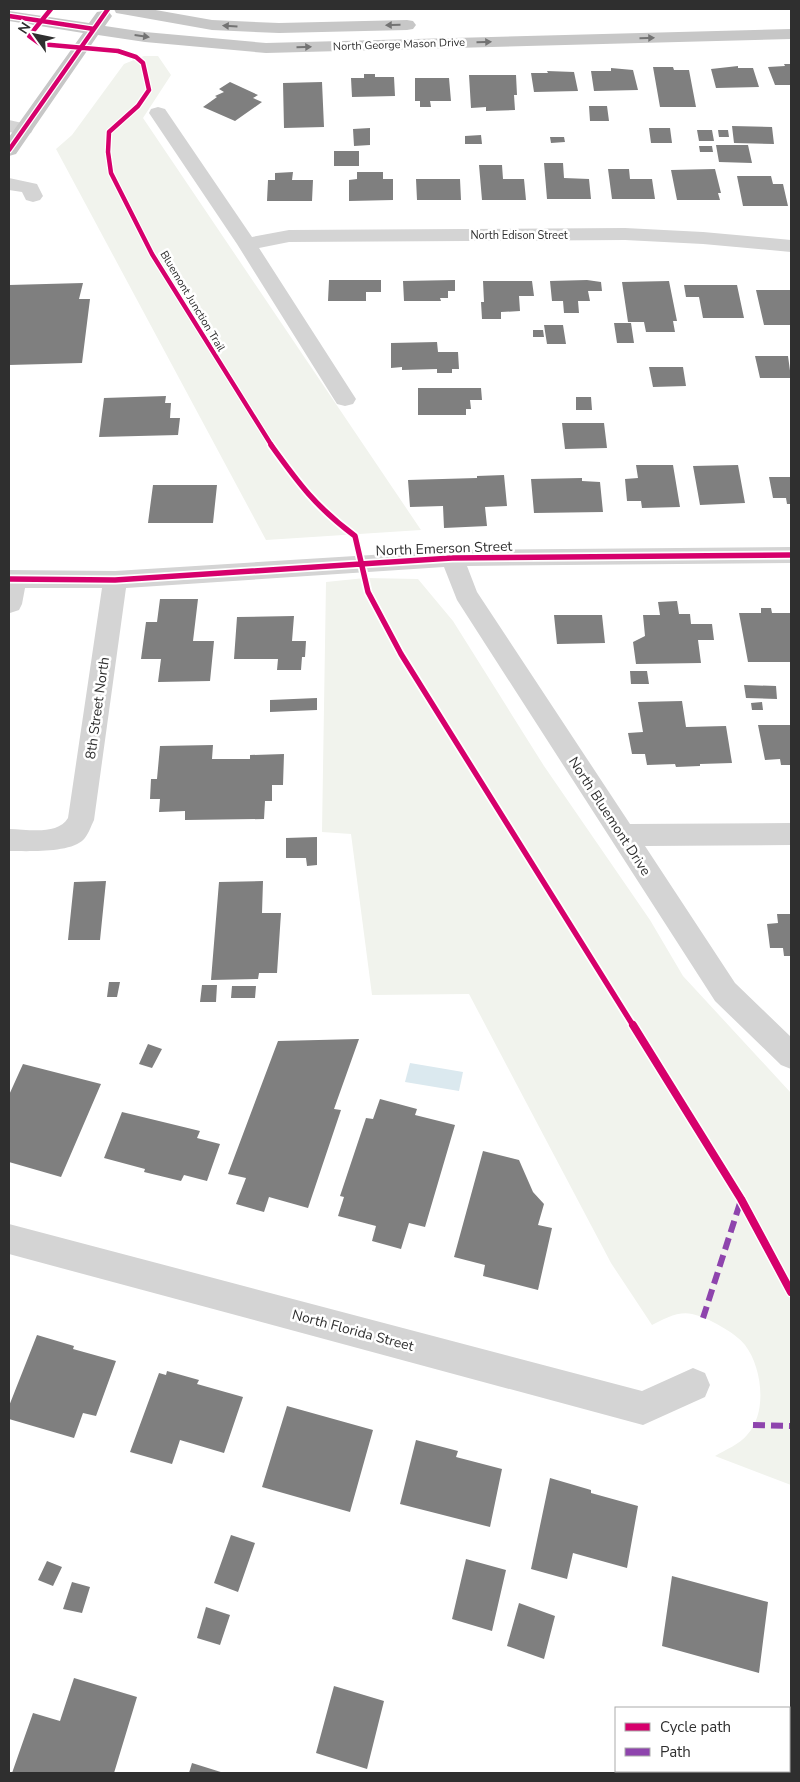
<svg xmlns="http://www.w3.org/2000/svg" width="800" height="1782" font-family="'Nunito Sans',sans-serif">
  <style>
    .green { fill: #f1f3ed }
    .water { fill: #dbe9ef }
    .building { fill: #7f7f7f }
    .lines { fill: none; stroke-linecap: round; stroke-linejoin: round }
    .minor { fill: #d4d4d4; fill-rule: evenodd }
    .major { fill: #c7c7c7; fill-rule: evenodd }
    .quiet { stroke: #8e44ad; stroke-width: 6; stroke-dasharray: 12 6; stroke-linecap: butt }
    .cycleway-far2-casing { stroke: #fff; stroke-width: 7 }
    .cycleway-far1-casing { stroke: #fff; stroke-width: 9 }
    .cycleway-casing { stroke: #fff; stroke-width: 11 }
    .cycleway-far2 { stroke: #d6006c; stroke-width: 4.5 }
    .cycleway-far1 { stroke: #d6006c; stroke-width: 5.5 }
    .cycleway { stroke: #d6006c; stroke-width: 8 }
    .oneway { fill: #737373 }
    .labels { text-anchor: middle; stroke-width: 5; stroke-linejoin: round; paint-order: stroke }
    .far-street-label { font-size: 11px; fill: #2f2f2f; stroke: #fff }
    .street-label { font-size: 14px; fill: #2f2f2f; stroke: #fff }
  </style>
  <rect width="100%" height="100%" fill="#fff"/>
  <path class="green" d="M144,56H158L171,75L143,118L421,530L266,540L56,149L72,135L124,64Z
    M365,578L418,579L453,621L544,766L650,920L683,976L791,1093V1485L715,1456C725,1450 740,1444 747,1435C768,1413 762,1367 745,1345C736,1333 707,1317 692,1314C678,1311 664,1319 652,1325L611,1263L469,994L372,995L351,834L322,832L326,582Z"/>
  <path class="water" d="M410,1063L463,1072L459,1091L405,1082Z"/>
  <path class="building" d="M784,64H791V85H775L768,67L785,66Z
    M738,66V68H753L759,87L716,88L711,69Z
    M653,67H673L674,70H689L696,107H660Z
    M611,68L633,70L638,90L594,91L591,71H611Z
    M547,71L574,72L578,91L534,92L531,73H548Z
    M364,74H375V77H394L395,96L352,97L351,78H364Z
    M469,75H516L517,95H514L515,110L486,111V107L471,108Z
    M415,78H449L451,101H430L431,107H420V101H415Z
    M230,82L258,95L253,98L262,102L235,121L203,107L217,97L215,96L224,92L219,89Z
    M322,82L324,127L284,128L283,83Z
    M589,106H607L609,121H590Z
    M732,126L772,127L774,144L734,143Z
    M370,128V145L354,146L353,129Z
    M649,128H670L672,143H651Z
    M697,130H712L714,141H699Z
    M718,130H728L729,137H719Z
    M481,135L482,144H465V136Z
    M550,137H564L565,142L551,143Z
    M716,145H748L752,163L719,162Z
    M699,146H712L713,152H700Z
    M334,151H359V166H334Z
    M544,163H563L564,178L589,179L591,199H547Z
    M479,165H502L503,179H524L526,200H482Z
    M608,169H629L630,179H652L655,199H612Z
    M715,169L721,193H718L720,200H677L671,170Z
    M293,172L292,180H313L312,201H267L268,180H275V173Z
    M357,172H383V179H393V200L349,201V180L357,179Z
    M737,176H771L773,184H783L788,206H743Z
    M416,179H460L461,200H417Z
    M329,280H381V292H366V301H328Z
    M455,280V291H448V298H440L441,301H404L403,281Z
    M587,280L601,282L602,291H588L590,301H578L579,313H564L563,301H552L550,281Z
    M483,281H532L534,296H519L520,311L501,312V319H482L481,302H484Z
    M669,281L677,321H673L675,332H646L644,322H628L622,282Z
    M83,283L79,299H90L82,363L9,365V285Z
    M684,285H737L744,318H703L699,297H686Z
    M756,290H791V325H764Z
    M614,323H631L634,343H617Z
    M544,325H563L566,344H547Z
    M533,330H543L544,337H533Z
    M437,342L438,352H458L459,369H452V373H437V369L402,370V367L391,368V343Z
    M755,356H788L791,378H760Z
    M649,367H683L686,386L653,387Z
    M418,388H481L482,400H470L471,409H466V415H418Z
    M166,396L165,403H171L170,418H180L178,435L99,437L104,398Z
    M576,397H591L592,410H576Z
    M562,423H604L607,448L565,449Z
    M636,465H673L680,507L642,508L641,501H627L625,479L638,478Z
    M738,465L745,503L700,505L693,466Z
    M504,475L507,506L485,507L487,526L444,528L443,506L410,507L408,480L477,478V476Z
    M769,477H791V504H787L786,498H773Z
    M582,478V481L600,482L603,512L534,513L531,479Z
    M153,485H217L213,523H148Z
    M160,599H198L193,641H214L210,681L158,682L161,659H141L146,622H157Z
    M677,601L679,614H690L691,624H712L714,640H698L701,663L636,664L633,642L645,636L643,615H660L658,602Z
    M761,608H771L772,613H791V662H748L739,613H761Z
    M554,615H602L605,643L557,644Z
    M294,616L292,641H306L305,657H302L301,670H277L278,659H234L237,617Z
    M630,671H647L649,684H631Z
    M744,685L776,686L777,699L746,698Z
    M317,698V710L270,712V700Z
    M682,701L686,727L726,726L732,763L700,764V766L676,767L675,764L647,765L645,754H632L628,733L643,732L638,702Z
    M762,702L763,710H752L751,703Z
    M758,725H791V765H781L780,759L765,760Z
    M213,745L212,759H250V755L284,754L283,785H272V801H265L264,819L185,820V811L159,812L160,799H150L151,779H157L160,746Z
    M317,837V865L307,866L306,858H286V838Z
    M106,881L100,940H68L74,882Z
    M263,881L262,913H281L277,973H259L258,979L211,980L219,882Z
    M777,914H791V956H784L783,948H770L767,924L778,923Z
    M109,982H120L117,997H107Z
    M202,985H217L216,1002H200Z
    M232,986H256L255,998H231Z
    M359,1039L334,1109L341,1110L308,1208L269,1197L264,1212L236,1204L246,1178L228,1174L278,1041Z
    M148,1044L162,1049L152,1068L139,1064Z
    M23,1064L101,1084L61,1177L9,1162V1095Z
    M380,1099L417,1109L415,1115L455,1125L425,1227L409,1223L401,1249L372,1241L376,1226L338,1216L344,1197L340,1196L366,1118L373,1119Z
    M122,1112L200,1131L197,1138L220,1144L207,1181L184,1175L181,1181L144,1172L145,1169L104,1158Z
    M483,1151L519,1160L533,1192L544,1204L538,1225L552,1228L538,1290L483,1276L485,1265L454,1257Z
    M37,1335L74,1346L73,1349L116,1361L96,1416L83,1413L74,1438L9,1419V1406Z
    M167,1371L199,1380L197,1384L243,1397L224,1453L180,1440L172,1464L130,1452L159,1373L166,1375Z
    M287,1406L373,1430L350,1512L262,1487Z
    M416,1440L458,1451L456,1457L502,1469L490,1527L400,1504Z
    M550,1478L591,1490V1493L638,1506L627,1568L573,1553L567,1579L531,1569Z
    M231,1535L255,1543L238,1592L214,1583Z
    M466,1559L506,1570L492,1631L452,1619Z
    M47,1561L62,1567L53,1586L38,1580Z
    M672,1576L768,1602L759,1673L662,1646Z
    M72,1582L90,1587L82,1613L63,1609Z
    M519,1603L555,1616L544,1659L507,1646Z
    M206,1607L230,1615L220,1645L197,1638Z
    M74,1678L137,1697L114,1773H12L33,1713L60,1721Z
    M334,1686L384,1701L367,1769L316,1753Z
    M192,1763L224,1773H189Z"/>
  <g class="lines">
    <path class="minor" d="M158,107L165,109L252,237L289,230L625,228L703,232L791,240V252L703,244L625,240L289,242L259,248L356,399L353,404L345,406L337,404L237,244L149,113L151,109Z
      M9,120L31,125L33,129L31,133L24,135L9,132Z
      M9,178L37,184L43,196L40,200L33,202L26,200L22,192L9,190Z
      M791,547V563L467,566L477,592L630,824L791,823V845L645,846L735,983L791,1037V1069L781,1065L715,1001L457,600L444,567L126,588L94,820C91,826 88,836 82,841C67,853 28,851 9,851V829C27,829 57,836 68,818L102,588H25L22,604L19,610L10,613L9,570L115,571L452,550Z
      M9,1224L642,1391L693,1368L705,1373L710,1385L705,1397L643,1425L9,1254Z"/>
    <path class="major" d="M114,9H150L212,20L279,23L407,20L413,21L416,25L413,29L407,30L279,33L212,30L122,14L116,13Z
      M9,11L89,23L97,12L103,11L109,12L112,16L105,26L145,32L266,43L791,29V39L266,53L145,42L98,35L16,154L9,156V137L83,33L9,21Z"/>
    <path class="quiet" d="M703,1318L741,1200
      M753,1425L791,1426"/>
    <g class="cycleway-far2-casing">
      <path id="cycleway-far2" d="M51,9L29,36L40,44L118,51L136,57L143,63L149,90L138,106L109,132L108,152L111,173L152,254L272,446
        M9,16L94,29
        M9,150L108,9"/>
    </g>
    <g class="cycleway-far1-casing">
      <path id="cycleway-far1" d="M271,445C299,484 316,507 355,536L368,592L401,654L634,1027
        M9,579L115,580L452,558L791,555"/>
    </g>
    <g class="cycleway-casing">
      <path id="cycleway" d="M633,1025L741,1199L791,1292"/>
    </g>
    <use href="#cycleway-far2" class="cycleway-far2"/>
    <use href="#cycleway-far1" class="cycleway-far1"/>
    <use href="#cycleway" class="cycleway"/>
  </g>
  <defs><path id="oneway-solid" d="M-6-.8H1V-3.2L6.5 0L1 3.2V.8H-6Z" transform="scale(1.25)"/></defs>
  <g class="oneway">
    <use href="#oneway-solid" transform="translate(393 25) rotate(179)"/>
    <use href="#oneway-solid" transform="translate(230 26) rotate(-177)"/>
    <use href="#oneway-solid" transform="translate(142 36) rotate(8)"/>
    <use href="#oneway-solid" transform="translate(647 38) rotate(-1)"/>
    <use href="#oneway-solid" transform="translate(484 42) rotate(-2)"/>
    <use href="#oneway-solid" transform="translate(304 47) rotate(-2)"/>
  </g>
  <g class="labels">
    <g class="far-street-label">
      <text transform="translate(399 44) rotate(-2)" y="4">North George Mason Drive</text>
      <text x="519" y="239">North Edison Street</text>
      <text transform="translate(193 301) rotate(59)" y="4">Bluemont Junction Trail</text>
    </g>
    <g class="street-label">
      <text transform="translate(444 548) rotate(-2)" y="5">North Emerson Street</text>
      <text transform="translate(97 708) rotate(-82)" y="5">8th Street North</text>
      <text transform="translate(610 816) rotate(57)" y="5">North Bluemont Drive</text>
      <text transform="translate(353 1330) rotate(15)" y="5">North Florida Street</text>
    </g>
  </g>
  <rect width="800" height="1782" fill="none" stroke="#2f2f2f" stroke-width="20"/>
  <rect x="615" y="1707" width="175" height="65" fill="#ffffff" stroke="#acacac"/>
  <rect x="625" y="1723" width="25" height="8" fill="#d6006c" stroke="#acacac"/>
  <text x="660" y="1732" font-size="15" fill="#2f2f2f">Cycle path</text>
  <rect x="625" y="1748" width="25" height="8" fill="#8e44ad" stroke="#acacac"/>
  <text x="660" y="1757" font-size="15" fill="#2f2f2f">Path</text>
  <g transform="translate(35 35) rotate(303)" stroke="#ffffff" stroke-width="4" paint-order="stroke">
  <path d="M0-4L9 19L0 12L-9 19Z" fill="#2f2f2f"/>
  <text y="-8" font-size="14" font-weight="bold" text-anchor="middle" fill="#2f2f2f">N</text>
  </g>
</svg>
